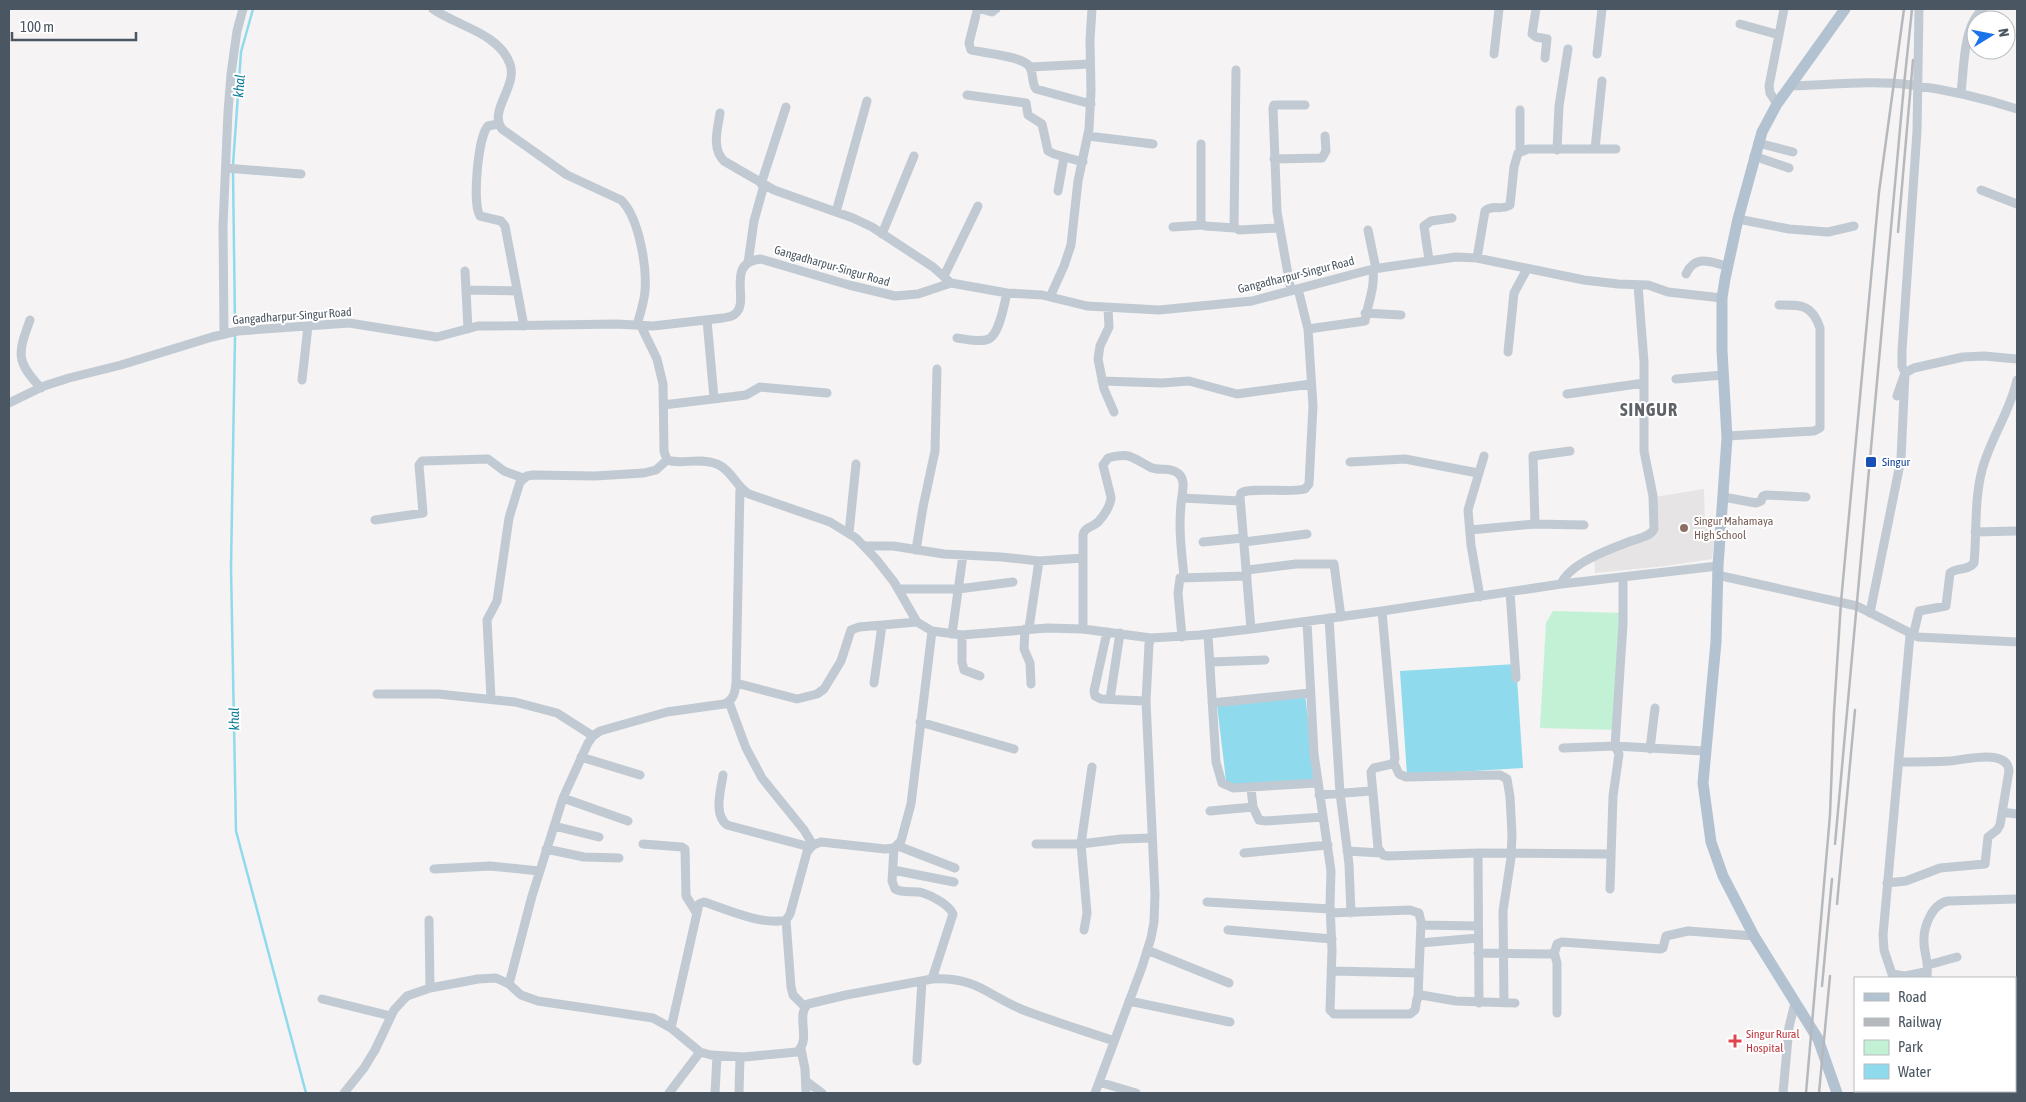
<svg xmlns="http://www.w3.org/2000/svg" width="2026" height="1102" font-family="'Asap Condensed',sans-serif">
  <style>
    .education { fill: #e6e4e5 }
    .green { fill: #c3f1d5 }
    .water { fill: #90daee }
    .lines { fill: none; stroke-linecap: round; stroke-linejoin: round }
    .stream { stroke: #90daee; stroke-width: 2.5 }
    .minor { stroke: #c1cad2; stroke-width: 9 }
    .major { stroke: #b3c2d1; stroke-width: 11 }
    .rail { stroke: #b5b8bd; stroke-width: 2.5 }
    .transit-dot { fill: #1a4fb4; stroke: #fff; stroke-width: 2 }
    .education-dot { fill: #8d6e63; stroke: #fff; stroke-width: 2 }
    .health-dot { fill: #e0444e; stroke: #fff; stroke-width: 2 }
    .labels { text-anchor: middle; stroke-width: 4; stroke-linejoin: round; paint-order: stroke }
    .street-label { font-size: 12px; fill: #4a5661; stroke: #fff }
    .transit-label { font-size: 12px; fill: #164399; stroke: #fff; text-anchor: start }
    .education-label { font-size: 12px; fill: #785e54; stroke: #fff; text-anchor: start }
    .health-label { font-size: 12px; fill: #be3a42; stroke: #fff; text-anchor: start }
    .water-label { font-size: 14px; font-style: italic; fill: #0c7c9b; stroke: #fff }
    .district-label { font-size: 18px; font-weight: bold; letter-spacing: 1px; fill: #5f6368; stroke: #fff }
  </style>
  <rect width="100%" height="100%" fill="#f5f3f3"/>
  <path class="education" d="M1704,489L1705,523L1711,522L1714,542L1712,559L1665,566L1595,573L1594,560L1653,536L1655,497Z"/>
  <path class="green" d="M1553,611L1623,613L1619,730L1540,728L1546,623Z"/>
  <path class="water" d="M1516,664L1523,768L1407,775L1400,671Z
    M1305,694L1315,779L1227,789L1217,705Z"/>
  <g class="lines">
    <path class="stream" d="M233,165L241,52L253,9
      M233,172L235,324
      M235,337L231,567L236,831L306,1093"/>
    <path class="minor" d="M433,9C457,26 499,33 510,64C518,86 488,111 502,129L567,175L621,200C639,217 647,267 645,291C644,303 640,314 637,325
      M996,9L992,12L981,9L977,11L969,43L971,50C983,53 1022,56 1029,66C1034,72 1031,82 1036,89L1091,104
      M1536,9L1532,34L1536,37L1547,39L1545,58
      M1740,24L1779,35
      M1494,54L1499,9
      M1597,54L1602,9
      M1030,67L1090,64
      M1236,70L1234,227L1239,230L1279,228
      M1790,86C1830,85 1872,80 1912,85C1948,90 1983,98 2017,109
      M1961,93C1964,68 1963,25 1983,9
      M967,95L1026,103L1028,115L1042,124L1048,151L1054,154L1083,162
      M1777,104L1770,93L1769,86L1784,9
      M1520,110V152
      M720,113C718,128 711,148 724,161L774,190L853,218L872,227L933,267L951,283
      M498,124L488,126C478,136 472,204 480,216L501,221L505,226L524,326
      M1088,136L1153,144
      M1758,143L1793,152
      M1201,144V223L1205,226L1235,228
      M1595,149L1602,81
      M1557,150L1559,106L1568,49
      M1754,156L1789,168
      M1274,159L1322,158L1326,151L1325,136
      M226,168L301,174
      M761,184L786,107
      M1981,190L2017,204
      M1058,191L1064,157
      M836,212L867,101
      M1738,219L1789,229L1828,232L1854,226
      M1173,227L1203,225
      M1368,230L1376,269
      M882,234L914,156
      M1477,258L1485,211C1492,204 1502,211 1510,205L1514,167L1518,153L1528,149H1616
      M1429,260L1424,226L1431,221L1452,218
      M748,263L754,221L764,185
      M465,271L468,329
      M1686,274C1695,254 1710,262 1727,266
      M944,276L978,206
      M466,290L517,291
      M1291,291L1277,212L1273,108L1274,105H1305
      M1050,297L1064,266L1071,245L1078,181L1089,129L1091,91L1090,40L1092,9
      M1108,308L1109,327L1100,346L1098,359L1104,389L1114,412
      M1365,313L1401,315
      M30,320C18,353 15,361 41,388
      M707,320L714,398
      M641,326L657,359L663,384L664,451L667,460C681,465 698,457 717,464C732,470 736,487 749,494L830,522L856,538L876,559L894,582L917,622L932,631L962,635L1048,628L1083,629L1151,638
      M1308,329L1365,321C1368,302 1375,289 1373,269
      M224,334L223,226L228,112L231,74L237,31L243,9
      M957,338C966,339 977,342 986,340C999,338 1004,305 1007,293
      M1508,352L1514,293L1527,269
      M1676,379L1723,375
      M302,380L308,326
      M1102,381L1162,383L1189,381L1237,394L1311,384
      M1567,394L1644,383
      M1897,396L1905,373L1914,368L1963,357L1984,356L2017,359
      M9,403L44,386L69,378L121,365L212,337L238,331L349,323L437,337L478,326H489L616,324L653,326L723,318C727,317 732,317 735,314C751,302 724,262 761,259L849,285L895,296L918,294L951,283L1007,293L1042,295L1087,306L1159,310L1252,301L1373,269L1456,257L1477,258L1584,280L1618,284L1648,285L1668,292L1722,298
      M663,405L746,395L760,387L827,393
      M1727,436L1814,431L1820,428V328C1812,304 1801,305 1779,305
      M1350,462L1405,459L1478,473
      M1723,497L1756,503L1761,501L1763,496L1766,495L1806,497
      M1182,498L1240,501
      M375,520L423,513L419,465L422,461L488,459L504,471L523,478
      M1535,524L1533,456L1570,451
      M1470,530L1535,524L1584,525
      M1975,532L2017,531
      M849,533L856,464
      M1203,542L1243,538
      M1244,542L1307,534
      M865,546H893L944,554L1001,557L1039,561L1083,558
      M916,550L923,507L935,451L937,369
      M1247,570L1296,564H1334L1341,617
      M1717,575L1857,606L1918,637L2017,642
      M1561,584C1570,563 1610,549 1631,541C1639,538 1650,537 1654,529L1653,496L1644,451V362L1638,285
      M899,589H958L1013,582
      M1510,592L1516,678
      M1480,597L1471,545L1468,510L1484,456
      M1382,611L1395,759L1392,764L1374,768L1371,772L1378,848L1383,855L1388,856L1478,853L1611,854
      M1870,613L1901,459L1905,373L1902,366V351L1917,131L1919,9
      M1329,618L1340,793L1349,864L1351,913
      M1307,622L1314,754L1331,871L1330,905L1332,950L1330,1010L1334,1014H1410L1415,1010L1417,999L1421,995L1456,1001L1515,1003
      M1029,628L1039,561
      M1025,629L1024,649L1030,663L1031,684
      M1083,629V535C1085,526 1092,528 1098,522C1104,516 1111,505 1111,497L1103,465L1108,458C1130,452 1131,457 1150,467C1159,472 1171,466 1179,474C1185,480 1183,488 1182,496C1178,523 1181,549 1184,576
      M1251,629L1240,497L1241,493C1251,487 1289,493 1305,489L1309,484L1313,406L1308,329L1298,289
      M1107,632L1094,691L1095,696L1101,699L1146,701
      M952,634L963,555
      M962,635V662L964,670L980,676
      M1208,635L1216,762L1222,783L1233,788L1317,783
      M1910,635L1883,935L1884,950L1892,974L1905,976L1925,972L1928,978
      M1913,636L1919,611L1946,606L1950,573C1957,567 1968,571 1974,563C1977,532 1974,501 1982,470C1990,439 2010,412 2017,380
      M1182,637L1178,593L1180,578L1247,576
      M1210,662L1265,660
      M736,683L797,699L817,694L824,689L841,661L851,630L859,627L917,622
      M874,683L882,625
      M377,694H438L515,702L557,713L593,736
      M491,698L487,620L497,601L509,518L520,482L527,476L533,475L595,476L644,473L656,470L667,460
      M1110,699L1120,633
      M729,702L746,748L762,778L804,830L813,845
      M1212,703L1310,693
      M920,722L1014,749
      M1563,748L1615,746L1704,751
      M1650,749L1655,708
      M581,757L640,775
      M1394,763L1399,774L1406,777L1500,775L1507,779L1510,797L1512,834L1511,858L1503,911L1504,1003
      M723,775C721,790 713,814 727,825L810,847
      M1251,788L1253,807L1259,820L1266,821L1323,817
      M1319,795L1371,791
      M563,798L628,821
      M1210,811L1253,807
      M2002,812L2017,814
      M554,826L599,837
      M643,844L682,847L685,849L686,896L696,912
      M1036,844H1081L1121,839L1152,838
      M898,846L955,868
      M894,848L892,881L895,889C904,894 914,890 923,893C933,896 949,905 953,914L932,979
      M546,849L584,857L619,858
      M1347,851L1381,853
      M1244,853L1328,845
      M1478,853L1479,1003
      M434,869L490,866L539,871
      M893,870L954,882
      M1887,883L1906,881L1940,868L1985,864L1988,837L1997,830L2000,825L2009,771C2008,748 1964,760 1950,761C1933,762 1916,762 1899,762
      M1610,889L1613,796L1619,754L1615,746L1623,624V577
      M1207,902L1330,909
      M1330,913L1410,910L1419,913L1421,922L1418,997
      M429,920L430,988
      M786,920L791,987L793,995L805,1007
      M1421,925L1478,926
      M1084,930L1087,913L1081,844L1092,767
      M1228,930L1332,939
      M1420,943L1478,938
      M1147,950L1229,983
      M1554,952L1557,963V1013
      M1478,953L1551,954L1555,951L1557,944L1562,942L1661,949L1663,948L1666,936L1688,931L1754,936
      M1928,965L1957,957
      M1331,971L1418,973
      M1927,974C1929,963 1924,953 1924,942C1923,927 1932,904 1948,901L2017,899
      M509,984L532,896L563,798L588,743L593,736L600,731L667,712L724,704C734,700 735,692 736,683L740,487
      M322,999L391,1016
      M1129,1001L1230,1022
      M671,1028L699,904L704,902C726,909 763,926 786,920L790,914L807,852L813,845L821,842L885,849L894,848L901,841L911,804L932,631
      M801,1049L805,1069L806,1093
      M917,1061L922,981
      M806,1081L822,1093
      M1099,1082L1136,1093
      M1952,1091L1953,1093
      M344,1093L364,1068L375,1050L394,1010L407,996L430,988L478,979L496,978L509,984L521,995L538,1001L653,1018L671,1028L700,1052L711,1055L744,1057L797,1052C812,1039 795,1016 808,1004L846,995L932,979C979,977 987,996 1026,1011C1055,1022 1085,1031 1114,1041
      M669,1093L700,1052
      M715,1093L717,1056
      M739,1093L740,1057
      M1095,1093L1142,967L1151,938L1154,922L1155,894L1146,701L1149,644L1151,638L1200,635L1251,629L1382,611L1561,584L1718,566
      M1783,1093L1789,1027L1795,1003
      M1925,1093L1928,1091"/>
    <path class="major" d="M1837,1093L1818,1039L1754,936L1723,876L1711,842L1703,783L1716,642L1718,566L1727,438L1722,350V298L1725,279L1738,219L1762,132L1777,104L1845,9"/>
    <path class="rail" d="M1898,232L1913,60
      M1835,844L1904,85L1912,9
      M1837,904L1855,710
      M1822,986L1832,879
      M1806,1093L1830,815L1834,712L1841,602L1879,192L1904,9
      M1819,1093L1830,976"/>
  </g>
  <rect class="transit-dot" x="1865" y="456" width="12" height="12" rx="2.5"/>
  <circle class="education-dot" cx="1684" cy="528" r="5"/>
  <path class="health-dot" d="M1732.5 1033.5h5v5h5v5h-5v5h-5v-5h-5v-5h5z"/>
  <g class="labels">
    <g class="street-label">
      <text transform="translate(832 266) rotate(16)" y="4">Gangadharpur-Singur Road</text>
      <text transform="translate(1296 275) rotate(-14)" y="4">Gangadharpur-Singur Road</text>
      <text transform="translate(292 316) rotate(-4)" y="4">Gangadharpur-Singur Road</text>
    </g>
    <g class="transit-label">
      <text x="1882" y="466">Singur</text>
    </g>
    <g class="education-label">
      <text x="1694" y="525">Singur Mahamaya<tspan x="1694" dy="14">High School</tspan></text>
    </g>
    <g class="health-label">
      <text x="1746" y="1038">Singur Rural<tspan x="1746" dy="14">Hospital</tspan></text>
    </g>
    <g class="water-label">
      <text transform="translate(239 86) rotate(-85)" y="5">khal</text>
      <text transform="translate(234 719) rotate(-91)" y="5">khal</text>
    </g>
    <g class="district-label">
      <text x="1649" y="416">SINGUR</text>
    </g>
  </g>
  <rect width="2026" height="1102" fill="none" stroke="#4a5661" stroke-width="20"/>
  <rect x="1854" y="977" width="162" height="115" fill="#ffffff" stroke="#b7bbc0"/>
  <rect x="1864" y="993" width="25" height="8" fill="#b3c2d1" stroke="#b7bbc0"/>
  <text x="1898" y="1002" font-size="15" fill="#4a5661">Road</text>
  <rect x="1864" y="1018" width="25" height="8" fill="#b5b8bd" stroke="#b7bbc0"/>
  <text x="1898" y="1027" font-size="15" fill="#4a5661">Railway</text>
  <rect x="1864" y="1040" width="25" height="15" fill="#c3f1d5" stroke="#b7bbc0"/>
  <text x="1898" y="1052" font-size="15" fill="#4a5661">Park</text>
  <rect x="1864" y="1064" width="25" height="15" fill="#90daee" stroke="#b7bbc0"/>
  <text x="1898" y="1077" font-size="15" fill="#4a5661">Water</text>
  <g transform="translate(1991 35) rotate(80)"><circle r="24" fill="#ffffff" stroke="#b7bbc0"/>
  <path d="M0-4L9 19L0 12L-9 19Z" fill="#1a73e8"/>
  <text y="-8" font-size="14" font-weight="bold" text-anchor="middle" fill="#4a5661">N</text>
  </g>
  <path d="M12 32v8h124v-8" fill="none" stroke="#4a5661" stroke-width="2.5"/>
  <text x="20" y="32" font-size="15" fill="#4a5661" stroke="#ffffff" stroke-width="4" paint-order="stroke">100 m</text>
</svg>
